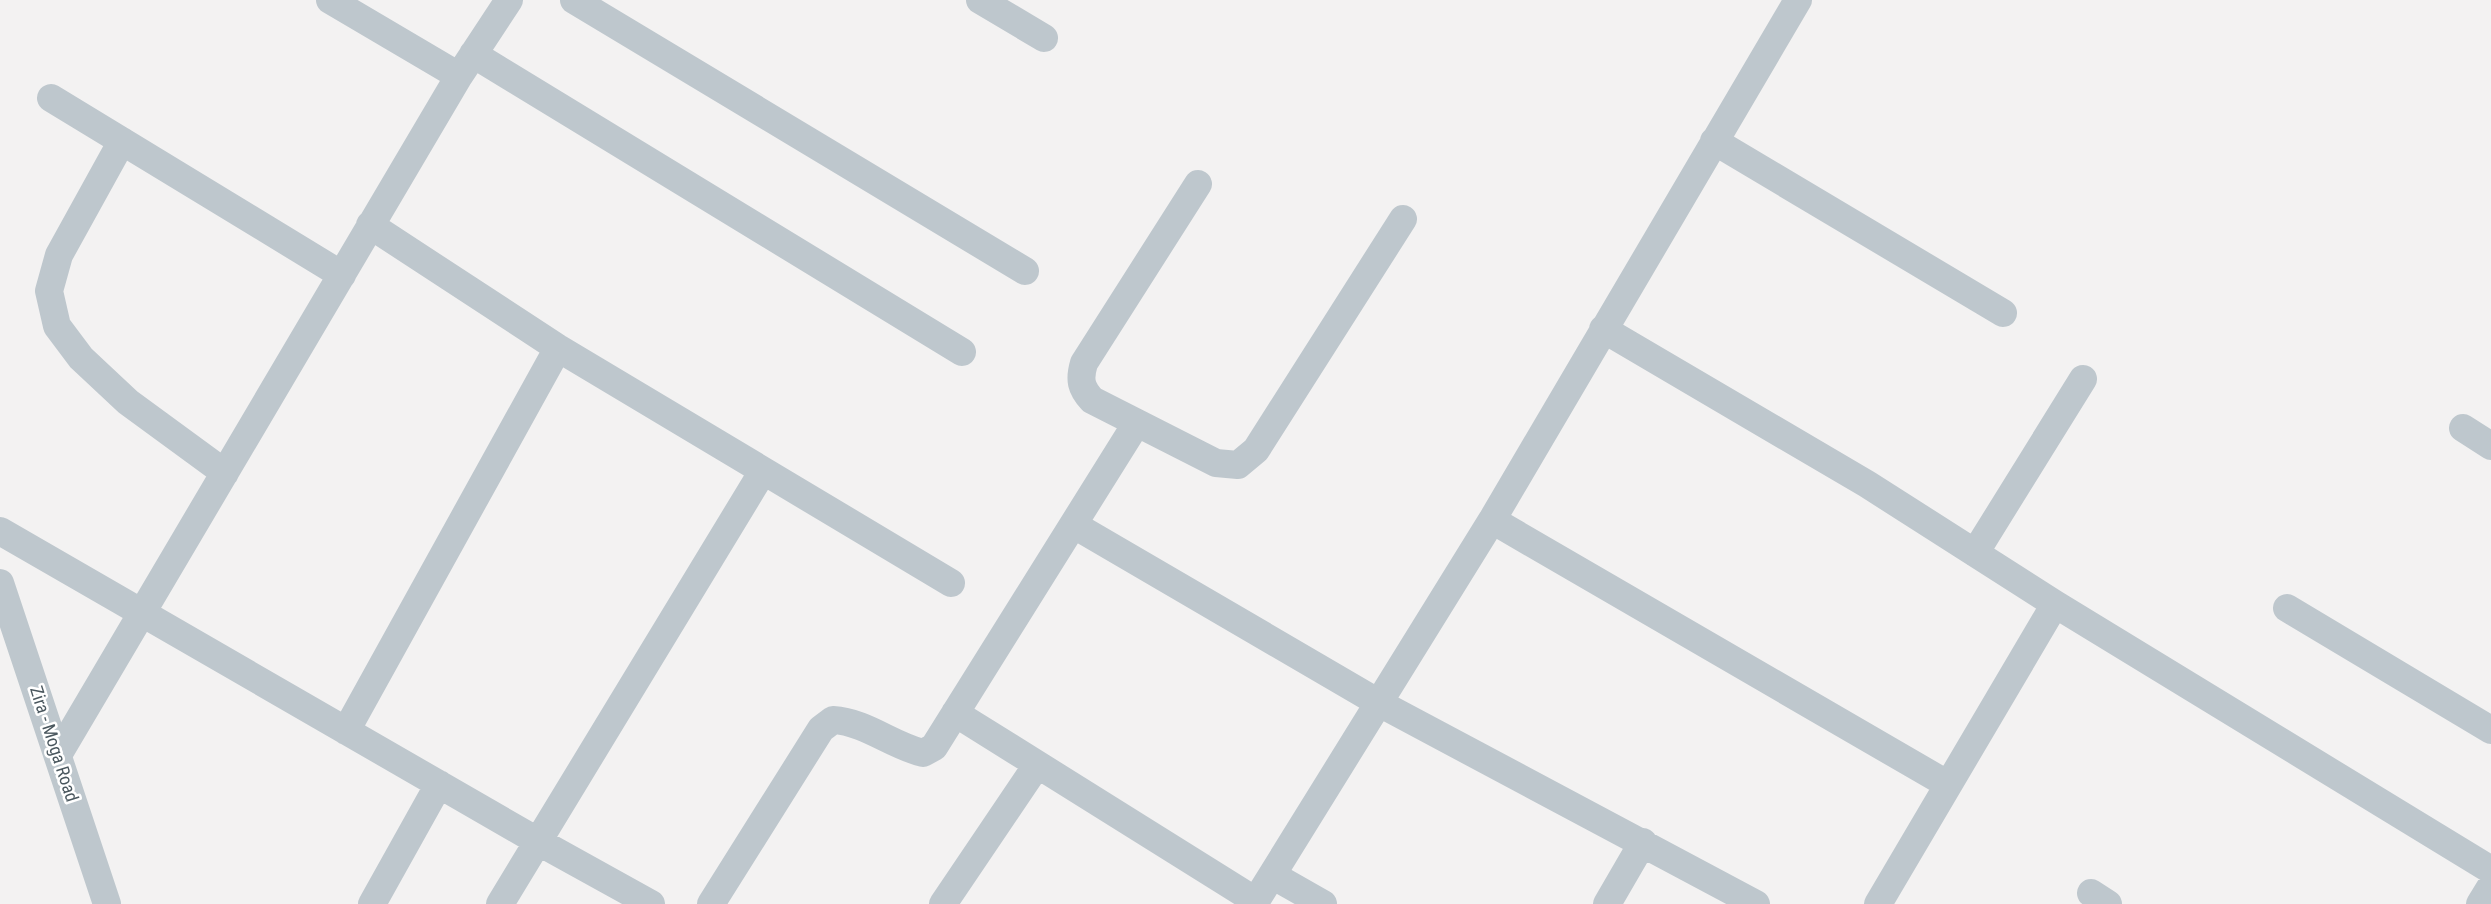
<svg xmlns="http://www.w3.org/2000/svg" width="2491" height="904" font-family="'Roboto Condensed',sans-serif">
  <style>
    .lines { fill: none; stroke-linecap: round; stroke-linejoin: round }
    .minor { stroke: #bec7cd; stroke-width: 28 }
    .tertiary { stroke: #bec7cd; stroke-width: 28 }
    .labels { text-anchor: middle; stroke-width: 5; stroke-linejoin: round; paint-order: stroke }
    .street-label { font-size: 18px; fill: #4a575e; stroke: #fff }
  </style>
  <rect width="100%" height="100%" fill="#f3f2f2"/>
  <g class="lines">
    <path class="minor" d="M330,0L459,76
      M574,0L1025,271
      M980,0L1044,38
      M473,54L962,352
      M51,98L342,275
      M122,141L59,255L49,291L57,326L81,358L128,402L225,473
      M1714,141L2003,313
      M1198,184L1084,363C1079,380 1081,388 1092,400L1216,463L1238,465L1256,450L1403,219
      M370,225L558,348L951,583
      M1603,329L1867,484L2055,604L2491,870
      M2463,428L2491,446
      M1492,520L1947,784
      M1074,525L1379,703L1756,904
      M0,531L539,842L651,904
      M1975,553L2083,379
      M2287,608L2491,730
      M955,713L1256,901
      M346,731L558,348
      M58,755L459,76L509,0
      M1272,875L1323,904
      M2091,893L2108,904
      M372,904L439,784
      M500,904L763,471
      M711,904L821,729L833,720C866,722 891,745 923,753L934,747L1136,424
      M943,904L1037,765
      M1254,904L1492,520L1798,0
      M1607,904L1643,842
      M1878,904L2055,604
      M2480,904L2491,886"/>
    <path class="tertiary" d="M0,583L107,904"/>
  </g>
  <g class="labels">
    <g class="street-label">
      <text transform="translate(54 744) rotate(72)" y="6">Zira - Moga Road</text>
    </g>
  </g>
</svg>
